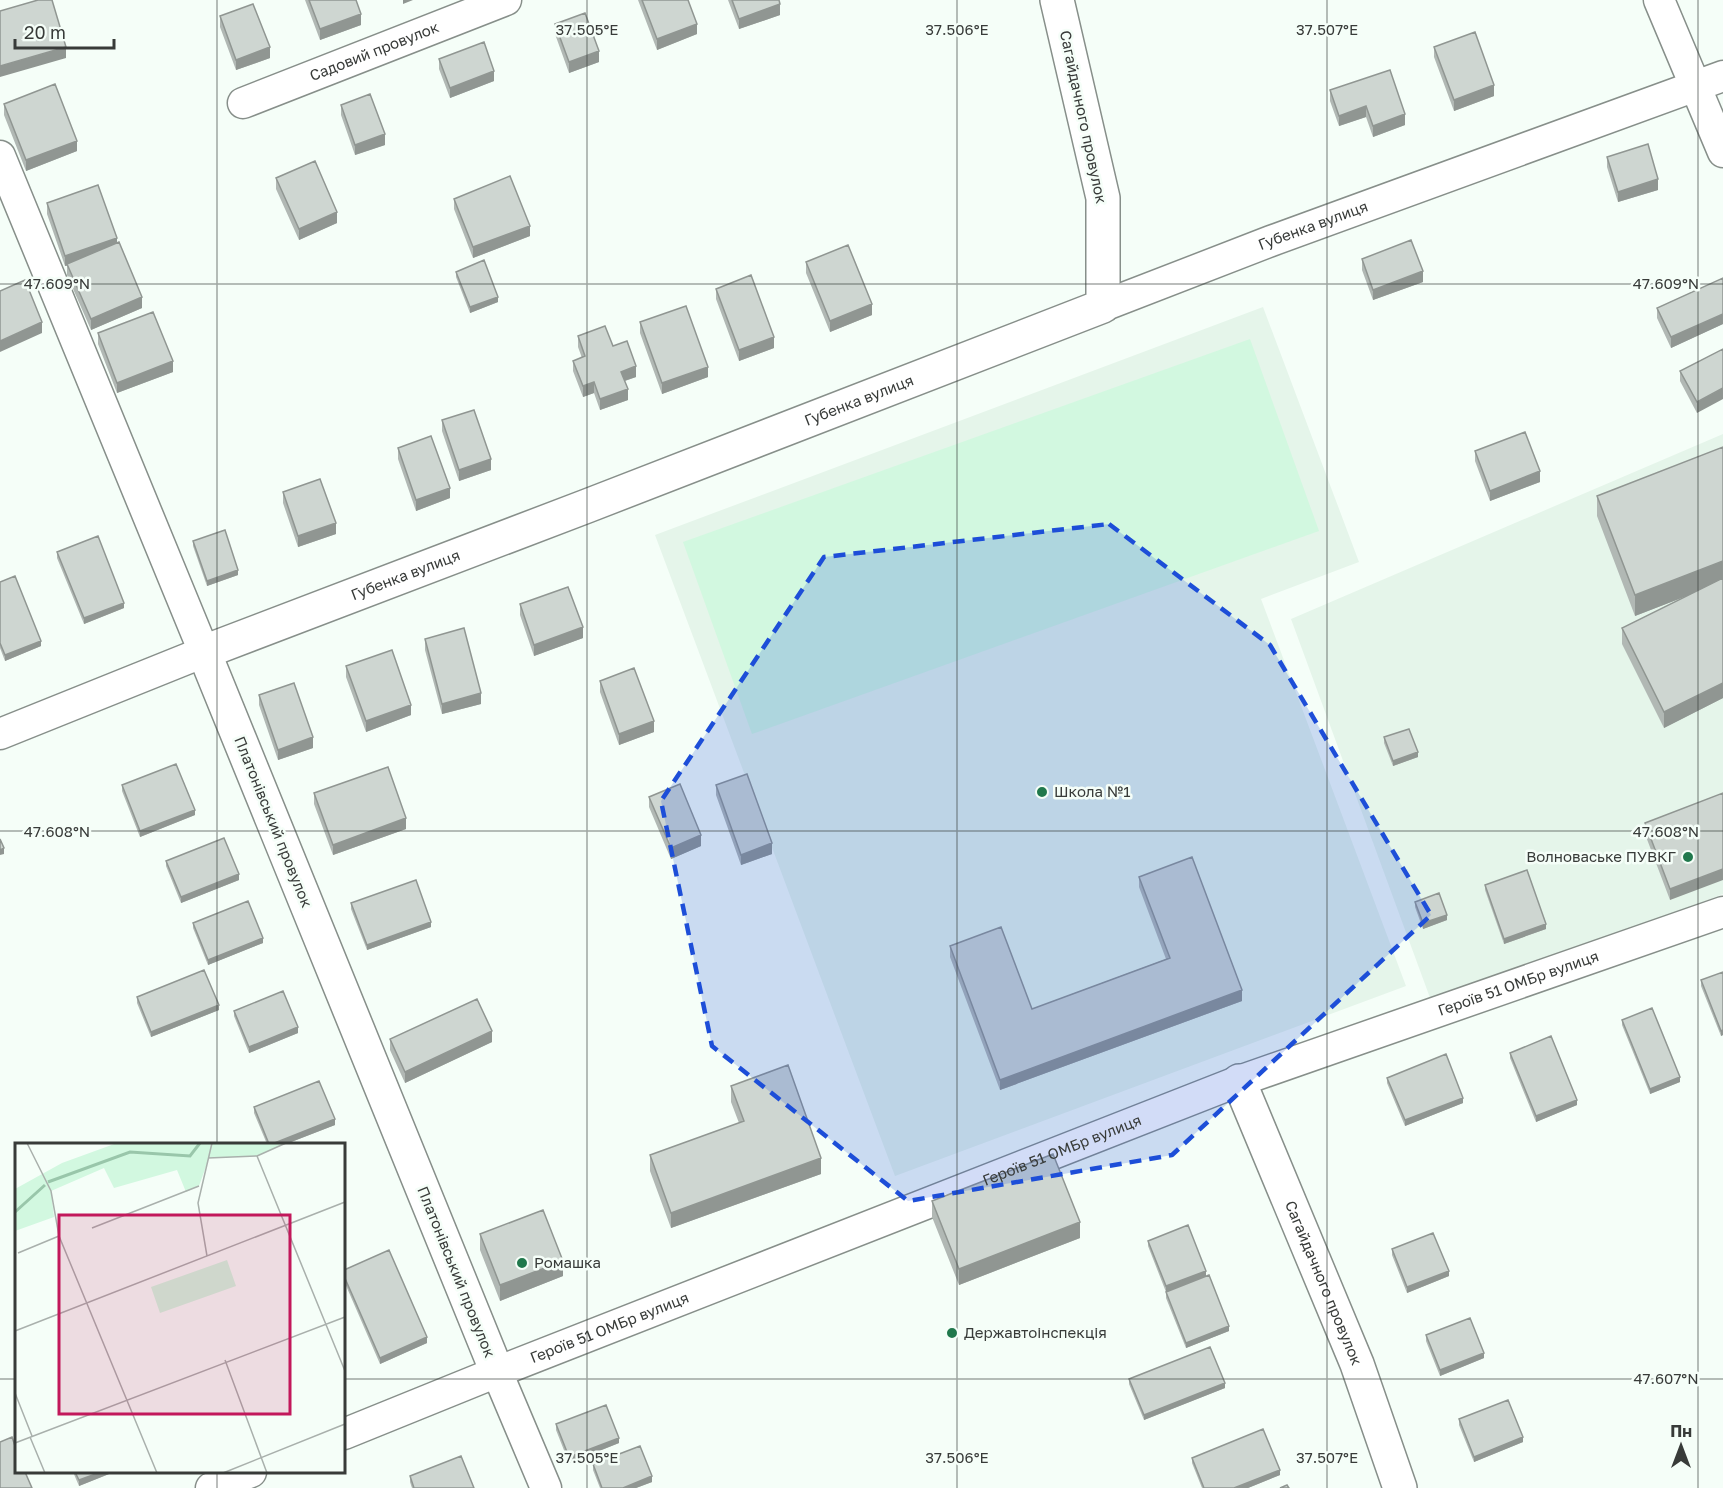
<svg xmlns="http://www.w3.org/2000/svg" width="1723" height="1488" font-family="'Golos Text',sans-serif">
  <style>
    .built { fill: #e5f5ea }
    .green { fill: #d2f8e0 }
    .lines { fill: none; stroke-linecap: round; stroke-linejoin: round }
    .street-casing { stroke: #878f8a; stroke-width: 33 }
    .secondary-casing { stroke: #878f8a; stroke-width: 36 }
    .street { stroke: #fff; stroke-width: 30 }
    .secondary { stroke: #fff; stroke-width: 33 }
    .wall { fill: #b1b8b4 }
    .shaded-wall { fill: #909692 }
    .building { fill: #ced6d1; stroke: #909692; stroke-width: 1.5 }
    .marked { fill: #1d4ed8; fill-opacity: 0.2; stroke: #1d4ed8; stroke-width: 4.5; stroke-dasharray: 12 8; stroke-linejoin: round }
    .ticks { fill: none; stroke: #383b39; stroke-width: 1.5; stroke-opacity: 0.45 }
    .poi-dot { fill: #20784c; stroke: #f5fef8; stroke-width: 2 }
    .labels { text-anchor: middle; stroke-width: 5; stroke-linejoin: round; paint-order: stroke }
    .street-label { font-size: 15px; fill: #383b39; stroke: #f5fef8 }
    .poi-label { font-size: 15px; fill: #383b39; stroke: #f5fef8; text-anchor: start }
    .inset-river { fill: none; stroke: #99c6aa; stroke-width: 3 }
    .inset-road { fill: none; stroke: #a9b0ac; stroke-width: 1.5 }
    .view { fill: #c2185b; fill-opacity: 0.15; stroke: #c2185b; stroke-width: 3 }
    .inset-edge { fill: none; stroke: #383b39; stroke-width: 3 }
    .ticks-label { font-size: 15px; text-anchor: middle; fill: #383b39; stroke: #f5fef8; stroke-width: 5; stroke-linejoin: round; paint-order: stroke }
  </style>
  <rect width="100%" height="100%" fill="#f5fef8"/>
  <path class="built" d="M1263,307L1359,562L1261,599L1406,986L895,1176L655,535Z
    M1723,434V894L1433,1006L1291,619Z"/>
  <path class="green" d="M1250,339L1319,531L752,734L683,542Z"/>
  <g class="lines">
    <g class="street-casing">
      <g id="street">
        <path d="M1659,0L1723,152"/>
        <path id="s1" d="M243,103L506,0"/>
        <path d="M0,156L204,652L0,734"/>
        <path id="s2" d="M1103,306L1271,241L1723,76"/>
        <path d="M497,1372L546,1488"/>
        <path id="s3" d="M344,1434L497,1372L1239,1081L1723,912"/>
        <path d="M211,1488L251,1472"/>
      </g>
    </g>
    <g class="secondary-casing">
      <g id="secondary">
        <path id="s4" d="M1239,1081L1357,1364L1400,1488"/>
        <path id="s5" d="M497,1372L204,652L587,506L1103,306V198L1057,0"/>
      </g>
    </g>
    <use href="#street" class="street"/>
    <use href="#secondary" class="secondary"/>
  </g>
  <path class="wall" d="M305,0H356L361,25L320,40Z
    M638,0H688L697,34L657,50Z
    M728,0H779L780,15L739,29Z
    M220,16L270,58L236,70L220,27Z
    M555,24L599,62L569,73L555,34Z
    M1434,47L1494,96L1454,111L1434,57Z
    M439,59L494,81L450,98L439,69Z
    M1330,90L1405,125L1373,137L1366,117L1339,126L1330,101Z
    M4,104L77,151L26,171L4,115Z
    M341,105L385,145L355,155L341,115Z
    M1607,157L1658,190L1618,202L1607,167Z
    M276,178L337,223L299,240L276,189Z
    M454,199L530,236L473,258L454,209Z
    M47,203L117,243L142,308L91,330L67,275V266H65L47,214Z
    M1362,259L1423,282L1373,300L1362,270Z
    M806,262L872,315L830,332L806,273Z
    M456,272L498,302L470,313L456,277Z
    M1723,278V324L1671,348L1657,318V308Z
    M716,289L774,348L739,361L716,299Z
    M640,322L708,377L662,394L640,333Z
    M98,333L173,372L117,393L98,344Z
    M578,336L613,346L636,377L625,381L628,400L600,410L594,393L583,397L573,371V361L582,358L578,347Z
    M1723,349L1697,413L1680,381V371Z
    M442,420L491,470L459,481L442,431Z
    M1723,447V698L1664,728L1622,644V628L1689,595L1635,616L1597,516V496Z
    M398,448L450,498L416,511L398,459Z
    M1475,451L1540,482L1490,501L1475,461Z
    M283,492L336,534L298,547L283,503Z
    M193,541L238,575L207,586L193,546Z
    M57,552L124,608L84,624L57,558Z
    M0,582L41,646L5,661L0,648Z
    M520,604L583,638L534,656L520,615Z
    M425,639L481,704L442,714L425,650Z
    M346,666L411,715L366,732L346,677Z
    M600,681L654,732L619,745L600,692Z
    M259,695L313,748L278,760L259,705Z
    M1384,737L1418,757L1393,766L1384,743Z
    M122,785L195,815L140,837L122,791Z
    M716,785L772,854L741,865L716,795Z
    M314,793L406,829L333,855L314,804Z
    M1723,793L1670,900L1645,834V823Z
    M649,797L701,846L671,859L649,807Z
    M166,861L239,880L181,903L166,866Z
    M1139,877L1242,1001L1000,1090L950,957V946L1032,1009L1166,959L1139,887Z
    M1485,885L1546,929L1504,944L1485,890Z
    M1415,902L1447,920L1423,929L1415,907Z
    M351,903L431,927L367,950L351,909Z
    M193,923L263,943L208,965L193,928Z
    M1723,972V1035L1721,1036L1701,986V980Z
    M137,997L219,1010L151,1037L137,1003Z
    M234,1011L298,1033L249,1053L234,1016Z
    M1622,1020L1680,1082L1650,1094L1622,1025Z
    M390,1039L492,1042L405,1083L390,1050Z
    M1510,1053L1577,1105L1536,1122L1510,1058Z
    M1387,1078L1463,1103L1405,1126L1387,1083Z
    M731,1086L821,1174L671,1228L650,1171V1155L739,1123L731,1102Z
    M254,1107L335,1125L286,1144H267L254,1113Z
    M932,1201L1080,1238L959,1285L932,1217Z
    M480,1234L563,1276L500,1301L480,1250Z
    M1148,1241L1206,1276L1166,1292L1148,1246Z
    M1392,1249L1449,1276L1407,1293L1392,1255Z
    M344,1270L427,1343L380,1364L344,1281Z
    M1166,1292L1229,1331L1186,1348L1166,1298Z
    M1426,1335L1484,1358L1440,1376L1426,1341Z
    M1129,1379L1225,1388L1144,1420L1129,1384Z
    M1459,1419L1523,1442L1474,1462L1459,1425Z
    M556,1424L619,1443L569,1463L556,1430Z
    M1192,1458L1280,1475L1248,1488H1202L1192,1463Z
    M593,1464L652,1482L636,1488H600L593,1470Z
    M73,1472H114L79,1486Z
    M410,1476L474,1488H412L410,1482Z"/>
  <path class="shaded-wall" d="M403,0H413L403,4Z
    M780,4V15L739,29V19Z
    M361,14V25L320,40V29Z
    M697,24V34L657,50V39Z
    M66,47V58L0,77V66Z
    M270,47V58L236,70V60Z
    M599,51V62L569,73V62Z
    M494,71V81L450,98V88Z
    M1494,85V96L1454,111V100Z
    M1366,106V117L1339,126V116Z
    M1405,114V125L1373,137V126Z
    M385,134V145L355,155V145Z
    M77,141V151L26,171V160Z
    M1658,179V190L1618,202V192Z
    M337,212V223L299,240V229Z
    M530,226V236L473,258V247Z
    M117,238V248L65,266V256Z
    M1423,271V282L1373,300V290Z
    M142,297V308L91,330V319Z
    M498,297V302L470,313V307Z
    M872,304V315L830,332V321Z
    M1723,314V324L1671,348V337Z
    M42,322V333L0,352V341Z
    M774,337V348L739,361V350Z
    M173,361V372L117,393V383Z
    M636,366V377L621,382V372Z
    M708,367V377L662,394V383Z
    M594,382V393L583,397V386Z
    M1723,388V399L1697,413V402Z
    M628,389V400L600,410V399Z
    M491,459V470L459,481V470Z
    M1540,471V482L1490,501V491Z
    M450,488V498L416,511V500Z
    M336,523V534L298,547V536Z
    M1723,561V582L1635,616V595Z
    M238,570V575L207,586V581Z
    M124,603V608L84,624V618Z
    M583,627V638L534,656V645Z
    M41,641V646L5,661V655Z
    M1723,683V698L1664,728V712Z
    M481,693V704L442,714V704Z
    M411,705V715L366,732V721Z
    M654,721V732L619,745V734Z
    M313,737V748L278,760V750Z
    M1418,752V757L1393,766V761Z
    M195,810V815L140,837V831Z
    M406,818V829L333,855V845Z
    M701,835V846L671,859V848Z
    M772,843V854L741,865V855Z
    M4,848V854L0,855V850Z
    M1723,869V880L1670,900V889Z
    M239,874V880L181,903V897Z
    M1447,915V920L1423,929V923Z
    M431,922V927L367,950V945Z
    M1546,924V929L1504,944V939Z
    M263,938V943L208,965V960Z
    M1242,990V1001L1000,1090V1080Z
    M219,1005V1010L151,1037V1032Z
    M298,1027V1033L249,1053V1047Z
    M1723,1030V1035L1721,1036V1031Z
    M492,1031V1042L405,1083V1072Z
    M1680,1077V1082L1650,1094V1089Z
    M1463,1098V1103L1405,1126V1120Z
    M1577,1100V1105L1536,1122V1116Z
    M335,1119V1125L286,1144H272Z
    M821,1158V1174L671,1228V1213Z
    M1080,1222V1238L959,1285V1269Z
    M563,1261V1276L500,1301V1285Z
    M1206,1271V1276L1166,1292V1286Z
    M1449,1271V1276L1407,1293V1287Z
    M1229,1326V1331L1186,1348V1343Z
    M427,1337V1343L380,1364V1358Z
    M1484,1353V1358L1440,1376V1370Z
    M1225,1383V1388L1144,1420V1415Z
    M1523,1437V1442L1474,1462V1457Z
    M619,1438V1443L569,1463V1457Z
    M1280,1470V1475L1248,1488H1234Z
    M101,1472H114L79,1486V1480Z
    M652,1476V1482L636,1488H623Z"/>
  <path class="building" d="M38,0H52L66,47L0,66V11Z
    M309,0H356L361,14L320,29Z
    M642,0H688L697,24L657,39Z
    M732,0H779L780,4L739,19Z
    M253,4L270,47L236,60L220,16Z
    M585,13L599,51L569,62L555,24Z
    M1475,32L1494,85L1454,100L1434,47Z
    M484,42L494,71L450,88L439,59Z
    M1390,70L1405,114L1373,126L1366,106L1339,116L1330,90Z
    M55,84L77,141L26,160L4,104Z
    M370,94L385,134L355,145L341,105Z
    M1648,144L1658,179L1618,192L1607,157Z
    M315,161L337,212L299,229L276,178Z
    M510,176L530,226L473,247L454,199Z
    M98,185L117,238L65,256L47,203Z
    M1411,240L1423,271L1373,290L1362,259Z
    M119,242L142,297L91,319L67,264Z
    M848,245L872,304L830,321L806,262Z
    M484,260L498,297L470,307L456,272Z
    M751,275L774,337L739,350L716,289Z
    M1723,278V314L1671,337L1657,308Z
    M25,280L42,322L0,341V291Z
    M686,306L708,367L662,383L640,322Z
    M153,312L173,361L117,383L98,333Z
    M605,326L613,346L627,341L636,366L621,372L628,389L600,399L594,382L583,386L573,361L585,356L578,336Z
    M1723,349V388L1697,402L1680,371Z
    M474,410L491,459L459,470L442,420Z
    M1525,432L1540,471L1490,491L1475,451Z
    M431,436L450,488L416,500L398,448Z
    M1723,447V561L1635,595L1597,496Z
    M320,479L336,523L298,536L283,492Z
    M225,530L238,570L207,581L193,541Z
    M98,536L124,603L84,618L57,552Z
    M15,576L41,641L5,655L0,643V582Z
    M1723,578V683L1664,712L1622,628Z
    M568,587L583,627L534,645L520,604Z
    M464,628L481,693L442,704L425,639Z
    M392,650L411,705L366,721L346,666Z
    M634,668L654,721L619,734L600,681Z
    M294,683L313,737L278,750L259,695Z
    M1409,729L1418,752L1393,761L1384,737Z
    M176,764L195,810L140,831L122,785Z
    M388,767L406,818L333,845L314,793Z
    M747,774L772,843L741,855L716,785Z
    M680,784L701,835L671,848L649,797Z
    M1723,793V869L1670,889L1645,823Z
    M224,838L239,874L181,897L166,861Z
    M0,839L4,848L0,850Z
    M1192,857L1242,990L1000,1080L950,946L1001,927L1032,1009L1170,958L1139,877Z
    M1527,870L1546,924L1504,939L1485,885Z
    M416,880L431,922L367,945L351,903Z
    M1439,893L1447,915L1423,923L1415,902Z
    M248,901L263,938L208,960L193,923Z
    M204,970L219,1005L151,1032L137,997Z
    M1723,972V1030L1721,1031L1701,980Z
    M283,991L298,1027L249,1047L234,1011Z
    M477,999L492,1031L405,1072L390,1039Z
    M1652,1008L1680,1077L1650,1089L1622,1020Z
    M1551,1036L1577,1100L1536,1116L1510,1053Z
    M1446,1054L1463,1098L1405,1120L1387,1078Z
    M788,1065L821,1158L671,1213L650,1155L744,1121L731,1086Z
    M319,1081L335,1119L272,1144H269L254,1107Z
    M1053,1154L1080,1222L959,1269L932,1201Z
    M543,1210L563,1261L500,1285L480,1234Z
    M1188,1225L1206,1271L1166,1286L1148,1241Z
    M1433,1233L1449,1271L1407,1287L1392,1249Z
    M389,1250L427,1337L380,1358L344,1276V1270Z
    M1209,1275L1229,1326L1186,1343L1166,1292Z
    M1470,1318L1484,1353L1440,1370L1426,1335Z
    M1210,1347L1225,1383L1144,1415L1129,1379Z
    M1508,1400L1523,1437L1474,1457L1459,1419Z
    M606,1405L619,1438L569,1457L556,1424Z
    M1263,1429L1280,1470L1234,1488H1204L1192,1458Z
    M12,1437L16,1449V1472H25L32,1488H0V1442Z
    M640,1446L652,1476L623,1488H602L593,1464Z
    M461,1456L474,1488H414L410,1476Z
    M75,1472H101L79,1480Z
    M1287,1485L1289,1488H1280Z"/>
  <path class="marked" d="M1109,524L1270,645L1431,915L1172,1155L908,1201L712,1046L661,801L824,557Z"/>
  <path class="ticks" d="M217,0V1144M587,0V1488M957,0V1488M1327,0V1488M1698,0V1488M0,284H1723M0,831H1723M0,1379H16M344,1379H1723M217,1472V1488"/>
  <g class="poi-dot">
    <circle cx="1042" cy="792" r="6"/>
    <circle cx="1688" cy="857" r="6"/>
    <circle cx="522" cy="1263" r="6"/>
    <circle cx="952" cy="1333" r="6"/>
  </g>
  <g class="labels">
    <g class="street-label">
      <text dy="5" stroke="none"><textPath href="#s1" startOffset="141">Садовий провулок</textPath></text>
      <text transform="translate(1083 117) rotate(78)" y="5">Сагайдачного провулок</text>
      <text dy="5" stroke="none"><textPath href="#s2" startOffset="225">Губенка вулиця</textPath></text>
      <text dy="5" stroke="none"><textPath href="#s5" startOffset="1479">Губенка вулиця</textPath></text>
      <text dy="5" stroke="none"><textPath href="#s5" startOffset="993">Губенка вулиця</textPath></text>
      <text transform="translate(273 822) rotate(68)" y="5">Платонівський провулок</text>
      <text dy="5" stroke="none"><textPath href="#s3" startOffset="1258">Героїв 51 ОМБр вулиця</textPath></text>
      <text dy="5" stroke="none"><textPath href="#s3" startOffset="772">Героїв 51 ОМБр вулиця</textPath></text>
      <text transform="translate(456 1272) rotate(68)" y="5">Платонівський провулок</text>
      <text dy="5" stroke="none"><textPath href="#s4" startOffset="219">Сагайдачного провулок</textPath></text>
      <text dy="5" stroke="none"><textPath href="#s3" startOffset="286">Героїв 51 ОМБр вулиця</textPath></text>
    </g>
    <g class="poi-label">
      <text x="1054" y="797">Школа №1</text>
      <text x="1676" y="862" text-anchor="end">Волноваське ПУВКГ</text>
      <text x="534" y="1268">Ромашка</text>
      <text x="964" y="1338">Державтоінспекція</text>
    </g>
  </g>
  <g transform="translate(15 1143)">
    <rect width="330" height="330" fill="#f5fef8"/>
    <path d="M102,0H271L242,13L194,15L184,43L171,49L162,27L99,45L89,25L36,48L39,74L0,88V46L47,20ZM212,117L221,143L145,170L136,144Z" fill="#d2f8e0"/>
    <path class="inset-river" d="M33,39L115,9L175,13L185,0M0,69L30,42"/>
    <path class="inset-road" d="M12,0L36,48L44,93L142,330M242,13L271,0M193,15L242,13L330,228M77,85L184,43M3,110L44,93M192,113L183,60L197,0M0,188L330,59M210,217L252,330M0,250L17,293M15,294L30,330M0,300L330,174M208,330L330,281"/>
    <path class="view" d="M44,72H275V271H44Z"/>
    <rect width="330" height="330" class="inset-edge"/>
  </g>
  <g class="ticks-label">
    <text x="587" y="35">37.505°E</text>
    <text x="957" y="35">37.506°E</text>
    <text x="1327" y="35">37.507°E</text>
    <text x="57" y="289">47.609°N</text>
    <text x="1666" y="289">47.609°N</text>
    <text x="57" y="837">47.608°N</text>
    <text x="1666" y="837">47.608°N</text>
    <text x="1666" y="1384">47.607°N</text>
    <text x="587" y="1463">37.505°E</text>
    <text x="957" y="1463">37.506°E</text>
    <text x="1327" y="1463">37.507°E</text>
  </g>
  <g transform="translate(1681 1446)" stroke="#f5fef8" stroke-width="4.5" paint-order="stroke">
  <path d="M0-4.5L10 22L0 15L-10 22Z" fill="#383b39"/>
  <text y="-9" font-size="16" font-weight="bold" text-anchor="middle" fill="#383b39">Пн</text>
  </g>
  <path d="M15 39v9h99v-9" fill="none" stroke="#383b39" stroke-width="3"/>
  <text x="24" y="39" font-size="18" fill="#383b39" stroke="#f5fef8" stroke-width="4.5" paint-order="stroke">20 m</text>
</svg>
